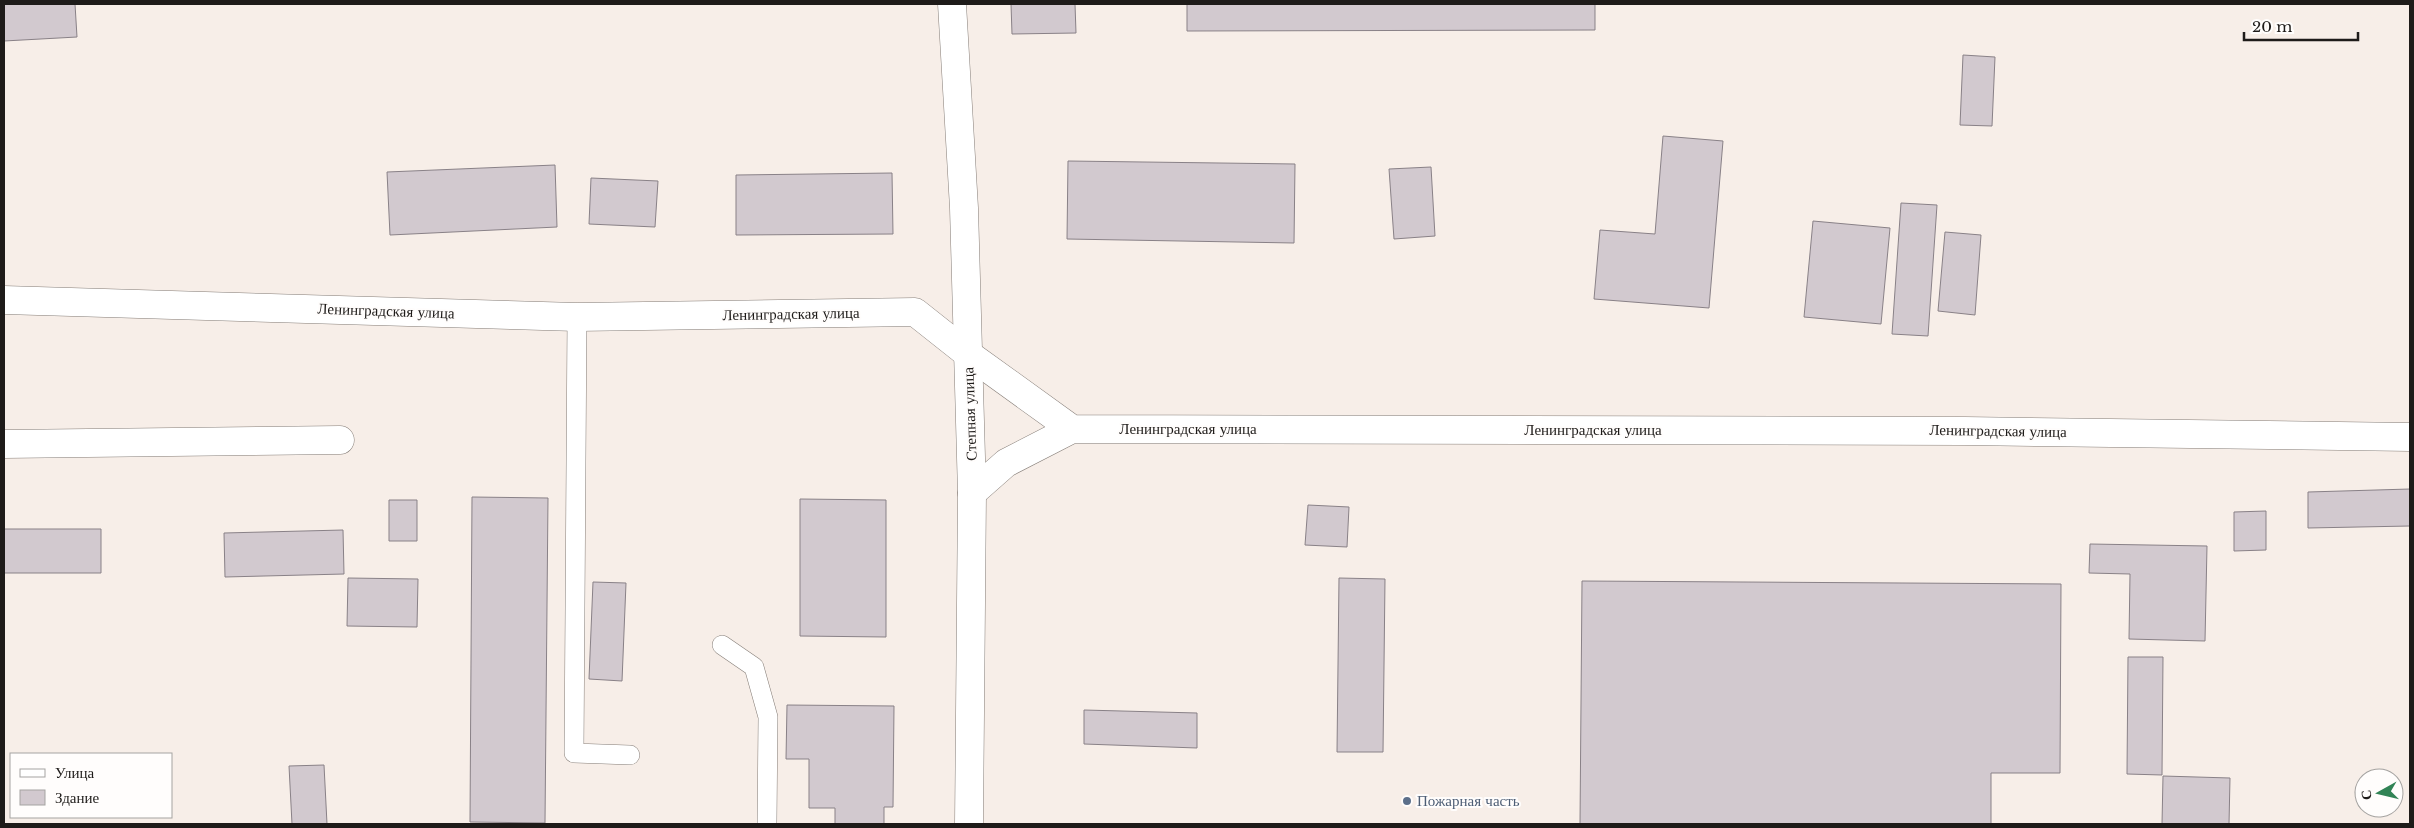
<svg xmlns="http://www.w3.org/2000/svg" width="2414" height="828" font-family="'Libre Baskerville',serif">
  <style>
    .building { fill: #d2c9cf; stroke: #898187 }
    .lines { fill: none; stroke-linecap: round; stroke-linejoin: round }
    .service-casing { stroke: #857d77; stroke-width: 20 }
    .minor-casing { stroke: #857d77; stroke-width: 29 }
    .tertiary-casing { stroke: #857d77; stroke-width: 29 }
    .service { stroke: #fff; stroke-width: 19 }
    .minor { stroke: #fff; stroke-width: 28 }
    .tertiary { stroke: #fff; stroke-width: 28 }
    .service-dot { fill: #5c6f8a; stroke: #fffdfc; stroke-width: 2 }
    .labels { text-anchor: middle; stroke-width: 4; stroke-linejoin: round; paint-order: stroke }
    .street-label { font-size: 15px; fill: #1e1b19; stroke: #fffdfc }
    .service-label { font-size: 15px; fill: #4e5e75; stroke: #fffdfc; text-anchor: start }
  </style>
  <rect width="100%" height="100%" fill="#f7eee8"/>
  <path class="building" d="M4,4H75L77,37L4,41Z
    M1011,4H1075L1076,33L1012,34Z
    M1187,4H1595V30L1187,31Z
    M1963,55L1995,57L1992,126L1960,125Z
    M1663,136L1723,141L1709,308L1594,299L1600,230L1655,234Z
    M1068,161L1295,164L1294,243L1067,239Z
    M555,165L557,227L390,235L387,172Z
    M1431,167L1435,236L1394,239L1389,169Z
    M892,173L893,234L736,235V175Z
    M591,178L658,181L655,227L589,224Z
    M1901,203L1937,205L1928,336L1892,334Z
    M1813,221L1890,228L1881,324L1804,317Z
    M1945,232L1981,235L1975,315L1938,311Z
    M2410,489V526L2308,528V492Z
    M472,497L548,498L545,823L470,822Z
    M800,499L886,500V637L800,636Z
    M389,500H417V541H389Z
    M1308,505L1349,507L1347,547L1305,545Z
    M2266,511V550L2234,551V512Z
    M4,529H101V573H4Z
    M343,530L344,574L225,577L224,533Z
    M2090,544L2207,546L2205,641L2129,639L2130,574L2089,573Z
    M348,578L418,579L417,627L347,626Z
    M1339,578L1385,579L1383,752H1337Z
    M1582,581L2061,584L2060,773H1991V824H1580Z
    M593,582L626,583L622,681L589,679Z
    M2128,657H2163L2162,775L2127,774Z
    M787,705L894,706L893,807H884V824H835V808H809V759H786Z
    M1084,710L1197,713V748L1084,744Z
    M324,765L327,824H292L289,766Z
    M2163,776L2230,778L2229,824H2162Z"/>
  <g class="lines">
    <g class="service-casing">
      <path id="service" d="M577,317L574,753L630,755
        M722,645L754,667L768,717L767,824"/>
    </g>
    <g class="minor-casing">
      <path id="minor" d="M4,300L577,317L915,312L968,354L1072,429L1965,431L2410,437
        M4,444L340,440
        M972,493L1006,463L1072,429"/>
    </g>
    <g class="tertiary-casing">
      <path id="tertiary" d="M952,4L964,208L972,493L969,824"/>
    </g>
    <use href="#service" class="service"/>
    <use href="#minor" class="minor"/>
    <use href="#tertiary" class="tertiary"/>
  </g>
  <circle class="service-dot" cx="1407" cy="801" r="5"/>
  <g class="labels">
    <g class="street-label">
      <text transform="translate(386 311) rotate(2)" y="5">Ленинградская улица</text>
      <text transform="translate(791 314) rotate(-1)" y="5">Ленинградская улица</text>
      <text transform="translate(970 414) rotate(-92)" y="5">Степная улица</text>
      <text x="1188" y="434">Ленинградская улица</text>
      <text x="1593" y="435">Ленинградская улица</text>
      <text transform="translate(1998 431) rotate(1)" y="5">Ленинградская улица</text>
    </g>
    <g class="service-label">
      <text x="1417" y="806">Пожарная часть</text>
    </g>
  </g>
  <rect width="2414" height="828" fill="none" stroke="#1e1b19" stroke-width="10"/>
  <rect x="10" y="753" width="162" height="65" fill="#fffdfc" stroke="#a5a3a1"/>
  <rect x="20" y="769" width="25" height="8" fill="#ffffff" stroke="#a5a3a1"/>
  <text x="55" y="778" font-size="15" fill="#1e1b19">Улица</text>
  <rect x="20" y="790" width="25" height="15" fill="#d2c9cf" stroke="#a5a3a1"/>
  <text x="55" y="803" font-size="15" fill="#1e1b19">Здание</text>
  <g transform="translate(2379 793) rotate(262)"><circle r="24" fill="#fffdfc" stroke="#a5a3a1"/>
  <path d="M0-4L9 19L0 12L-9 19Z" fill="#318355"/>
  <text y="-8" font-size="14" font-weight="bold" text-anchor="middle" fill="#1e1b19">С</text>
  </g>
  <path d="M2244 32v8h114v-8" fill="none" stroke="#1e1b19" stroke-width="2.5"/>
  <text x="2252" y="32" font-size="15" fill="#1e1b19" stroke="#fffdfc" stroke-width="4" paint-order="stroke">20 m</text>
</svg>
